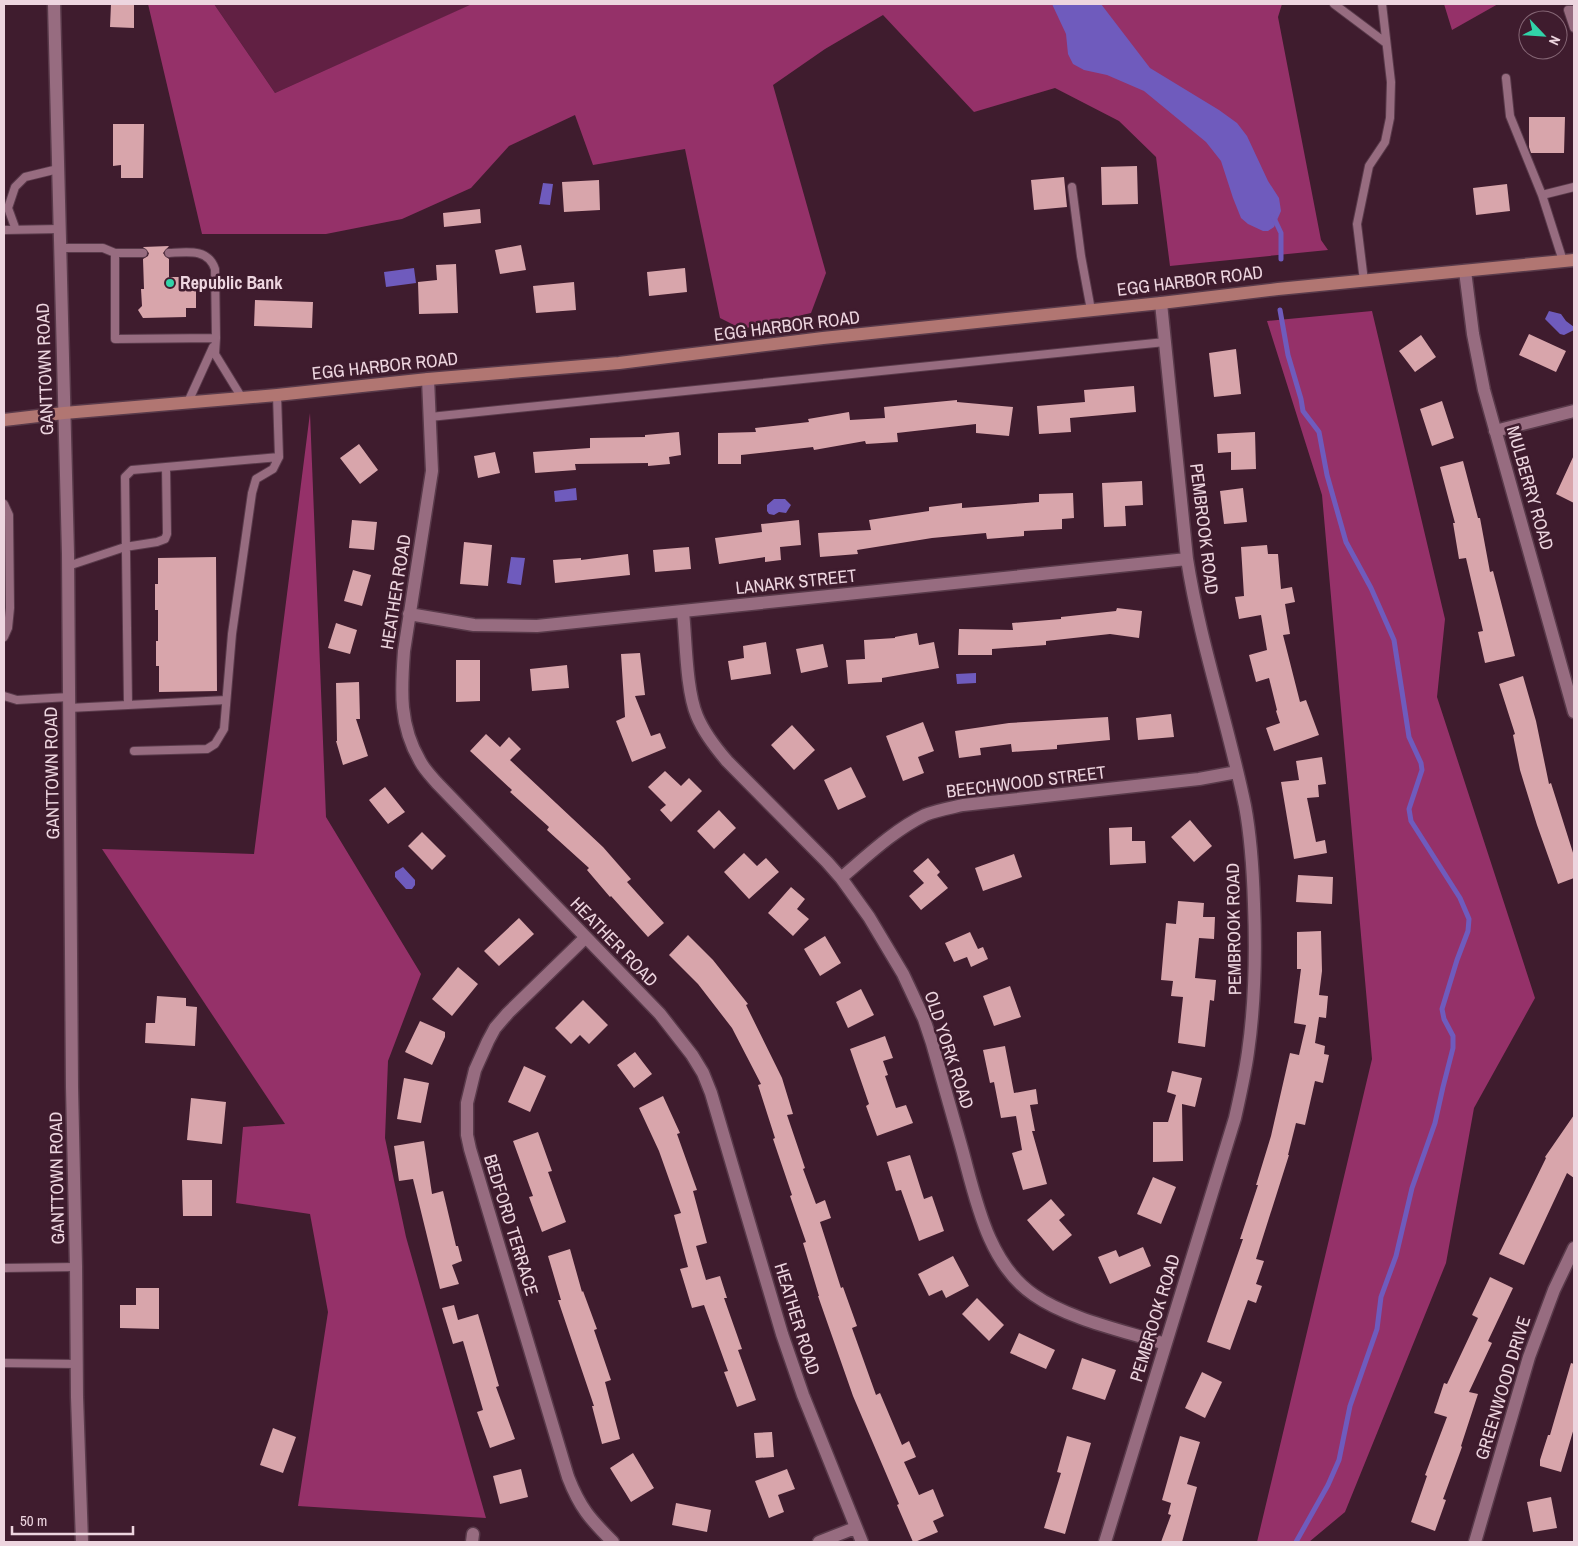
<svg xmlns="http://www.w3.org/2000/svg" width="1578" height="1546" font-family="'Archivo Narrow',sans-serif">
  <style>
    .green { fill: #612043 }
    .forest { fill: #953169 }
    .water { fill: #6f5bbd }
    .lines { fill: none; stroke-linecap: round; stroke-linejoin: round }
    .stream { stroke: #6f5bbd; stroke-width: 5 }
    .building { fill: #d8a5ab }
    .service-casing { stroke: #593a4a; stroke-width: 10 }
    .minor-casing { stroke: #593a4a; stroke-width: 15 }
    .tertiary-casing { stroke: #593a4a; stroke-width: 15 }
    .secondary-casing { stroke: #593a4a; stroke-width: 15 }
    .service { stroke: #976c80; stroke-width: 8 }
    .minor { stroke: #976c80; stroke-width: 12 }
    .tertiary { stroke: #976c80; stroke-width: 12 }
    .secondary { stroke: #b17672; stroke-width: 12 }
    .poi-dot { fill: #31d4a9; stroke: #3f1c2e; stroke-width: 2 }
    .labels { text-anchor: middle; stroke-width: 5; stroke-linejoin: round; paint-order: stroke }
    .street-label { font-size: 18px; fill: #edd5df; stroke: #3f1c2e }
    .poi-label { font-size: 18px; font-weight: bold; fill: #edd5df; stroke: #3f1c2e; text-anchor: start }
  </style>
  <rect width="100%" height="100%" fill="#3f1c2e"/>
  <path class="green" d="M214,4H473L275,93Z"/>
  <path class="forest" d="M148,4H214L275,93L472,4H1282L1278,17L1321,240L1328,250L1170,266L1156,157L1119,121L1055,88L974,112L883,15L825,49L773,85L826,273L811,313L742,329L720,318L685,149L593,165L575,115L509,146L471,188L402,219L326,234H202Z
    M1444,4H1498L1452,30Z
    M1372,311L1445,619L1437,697L1535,998L1474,1108L1446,1263L1345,1512L1309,1542H1257L1372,1059L1322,495L1267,321Z
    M310,413L326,817L421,974L388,1061L385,1138L406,1237L486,1518L298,1506L328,1312L310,1214L236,1203L243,1127L285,1124L102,849L254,854Z"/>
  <path class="water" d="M1052,4H1101L1150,68L1219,110L1237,123L1247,136L1268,181L1279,198L1281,211L1274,227L1268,231H1263L1248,224L1241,218L1233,198L1221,161L1206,142L1144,91L1107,75L1084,70L1073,64L1068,54L1066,34Z
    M543,183L553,184L550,205L539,204Z
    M414,268L416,283L386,287L384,272Z
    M1549,311L1561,314L1566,321L1574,327V330L1564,335L1560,334L1545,319Z
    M576,488L577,500L555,502L554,491Z
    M774,499H785L791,505L786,513L779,512L774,515L769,514L767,511V505Z
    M511,557L525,558L521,585L507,583Z
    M976,673V683L957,684L956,674Z
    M403,867L415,880V885L412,889H406L395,877V872Z"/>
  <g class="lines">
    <path class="stream" d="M1273,216L1281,233V259
      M1280,310L1288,355L1301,399L1303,411L1319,432L1327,475L1346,542L1371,588L1394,640L1409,737L1421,763L1422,770L1409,809L1411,821L1460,898L1469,919L1468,931L1457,960L1442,1009L1444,1019L1453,1036V1048L1443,1087L1435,1123L1412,1188L1396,1256L1381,1297L1377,1329L1350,1406L1339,1460L1328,1485L1296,1542"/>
  </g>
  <path class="building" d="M111,4H134V28L110,27Z
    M1529,117H1565L1564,153H1531L1529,147Z
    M113,124H144L143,178H121V165L113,166Z
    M1137,166L1138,204L1102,205L1101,167Z
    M1064,177L1067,207L1034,210L1031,180Z
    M599,180L600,210L564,212L562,182Z
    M1507,184L1510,211L1476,215L1473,188Z
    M480,209L481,223L444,227L443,213Z
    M521,245L526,270L500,274L495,250Z
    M169,246L163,253L165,256L169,259V277H196V308H186V317L143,318L138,310L142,306L141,289H144L143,259L148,256L149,253L143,247Z
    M456,264L458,313L419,314L418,282L437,280L436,265Z
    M685,268L687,292L649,296L647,272Z
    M574,282L576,310L536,313L533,286Z
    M255,300L313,302L312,328L254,326Z
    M1529,334L1566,351L1556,372L1519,355Z
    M1421,335L1436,357L1415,372L1399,351Z
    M1236,349L1241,394L1214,397L1209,353Z
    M1134,386L1136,412L1070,418L1071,432L1039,434L1037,406L1085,402L1084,390Z
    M957,400V402L1013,407L1009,436L976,433V424L897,433L898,442L866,444L865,441L814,450L813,447L741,455V464H718V433L756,432L755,428L809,422L808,419L849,412L850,420L885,418L884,407Z
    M1442,401L1454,438L1432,446L1420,409Z
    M679,432L681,455L669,457L670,464L648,466V463L575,464L576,470L535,473L533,452L590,448V438L645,437V435Z
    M1255,432L1256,469L1231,470V452L1218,453L1217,434Z
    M359,444L378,470L360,484L340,458Z
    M495,452L500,473L478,478L474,456Z
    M1574,455V503L1556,494Z
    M1463,461L1478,518H1480L1490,572L1493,571L1515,656L1485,663L1478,632L1483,631L1466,558L1459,559L1453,523H1455L1440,467Z
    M1142,481L1143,505L1125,506L1126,526L1104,527L1102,483Z
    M1243,488L1247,522L1224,524L1220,491Z
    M1073,493L1074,518L1062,519V529L1024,531V536L987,539L986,533L932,538L857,550L858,554L820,557L818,533L871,530L869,520L929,511V507L962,503V508L1039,502V494Z
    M352,520L377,522L374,550L349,548Z
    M799,520L801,545L780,547L781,560L765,562V557L719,564L715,538L762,532L761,524Z
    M464,542L492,545L488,586L460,584Z
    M1267,545L1268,554H1278L1281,589L1292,587L1295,602L1285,604L1290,634L1283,635L1300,702L1306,700L1319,735L1274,751L1266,728L1280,723L1276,711L1277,710L1269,678L1256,682L1249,655L1267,650L1261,615L1239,619L1235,597L1244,596L1241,547Z
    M689,547L691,569L655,572L653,550Z
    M628,554L630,575L555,583L553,560L581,558V560Z
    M216,557L217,691L159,692V666H156V641H158V610H155V584H158V558Z
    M353,570L371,575L362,606L344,601Z
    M1117,608L1142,611L1139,638L1110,634L1046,641V645L992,649V655H958L959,629L1013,630L1012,623L1061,619V617L1116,611Z
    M336,623L357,630L350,654L328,648Z
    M917,633L919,645L934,642L939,668L882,678V682L848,684L846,660L865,659L864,640L895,638V637Z
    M766,642L771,674L731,680L728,661L744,658L743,646Z
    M823,644L828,667L801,673L796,649Z
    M640,653L645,695L635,696L651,736L660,733L666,748L632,762L616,721L625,717L621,654Z
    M456,660H480V701L456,702Z
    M567,665L569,688L532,691L530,669Z
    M1523,676L1536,721L1549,784L1551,783L1574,856V878L1558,884L1537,825L1520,770L1513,735L1515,734L1499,684Z
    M359,682L360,719H356L368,756L343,765L336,741H337L336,683Z
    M1171,714L1174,737L1138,740L1136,718Z
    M1108,717L1110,740L1057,745V749L1012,752L1011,744L980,748L981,755L959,758L955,731L1009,723Z
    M923,722L934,751L918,757L924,773L903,781L886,736Z
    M792,725L815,750L794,770L771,745Z
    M486,734L500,747L509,737L521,749L510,760L603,847L631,879L627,882L664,923L648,937L611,896L610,897L587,870L589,868L547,830L549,827L510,792L512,790L470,751Z
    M1322,757L1326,784L1318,785L1319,797L1307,798L1316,842L1325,840L1327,853L1294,859L1281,782L1299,780L1296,761Z
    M851,767L866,797L838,810L824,780Z
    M665,771L681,786L689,778L702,791L671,822L660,810L666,805L648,787Z
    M385,787L405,812L388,824L369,800Z
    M719,810L736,828L714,849L697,831Z
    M1190,820L1212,846L1194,862L1171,837Z
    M1132,827V841H1145L1146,863L1110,865L1109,828Z
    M422,832L446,856L432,870L408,846Z
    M744,853L757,866L766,858L779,872L749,899L724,872Z
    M1014,854L1022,877L983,891L975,868Z
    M928,858L940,872L937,875L948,888L921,910L909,896L924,883L913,871Z
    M1298,875L1333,877L1332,904L1296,902Z
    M791,887L805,899L797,909L809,919L793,936L768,913Z
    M1178,901L1204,903L1203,917H1215L1214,939L1199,938L1195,978L1216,980L1214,1001L1210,1000L1205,1047L1178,1043L1183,997L1171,996L1173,981L1161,980L1166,923L1176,924Z
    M519,918L534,934L499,966L484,951Z
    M1321,931L1322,971L1319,995L1328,996L1326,1018L1319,1017L1315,1043L1325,1046L1324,1054L1329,1055L1323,1083L1315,1081L1305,1125L1296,1123L1288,1155H1289L1256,1259L1264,1261L1256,1284L1262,1286L1256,1303L1248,1300L1230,1350L1207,1342L1243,1239H1240L1258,1185H1256L1271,1136L1290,1053L1299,1055L1306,1025L1294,1023L1301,969H1297V932Z
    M970,932L978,949L983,947L988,959L971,967L967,957L954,962L945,943Z
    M688,935L713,960L748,1004L746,1005L782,1078L793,1114L787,1115L805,1168L803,1169L816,1204L825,1200L831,1218L820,1222L841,1288L843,1287L857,1326L852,1328L876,1395L880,1393L902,1445L909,1441L916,1457L904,1462L919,1495L933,1489L944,1516L933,1521L938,1532L915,1542H913L897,1505L899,1504L853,1396L818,1296H819L803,1243L806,1242L790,1196L792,1195L773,1139L775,1138L758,1085L761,1084L732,1028L698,984L669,955Z
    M825,936L841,963L820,976L804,949Z
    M458,967L478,984L452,1016L432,999Z
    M1010,986L1021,1017L994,1026L983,996Z
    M861,989L874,1015L848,1028L836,1002Z
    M157,996L186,998V1006L197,1007L195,1046L145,1043L146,1023H155Z
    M583,1000L608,1025L589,1044L580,1035L571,1044L555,1028Z
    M420,1021L445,1032V1037L432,1065L405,1052Z
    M885,1036L893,1058L883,1061L888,1075L885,1076L896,1108L906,1105L913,1123L877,1136L866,1106L869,1104L850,1049Z
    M1005,1046L1014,1093L1036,1089L1038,1104L1030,1105L1035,1131H1032L1047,1184L1023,1190L1012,1153L1022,1150L1016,1116L1001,1118L994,1082L990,1083L983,1050Z
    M635,1052L652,1074L634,1088L617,1065Z
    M524,1066L546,1076L530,1112L508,1102Z
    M1172,1071L1202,1078L1195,1107L1182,1104L1183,1161L1153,1162V1122H1168L1176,1095L1167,1092Z
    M404,1078L429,1083L421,1123L397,1119Z
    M663,1096L680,1133L677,1134L697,1190L693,1191L707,1243L696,1246L706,1280L720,1276L727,1298H724L742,1349L738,1350L756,1400L737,1407L724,1372L728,1371L704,1305L692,1308L680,1269L688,1267L674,1215L681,1213L659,1151L639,1108Z
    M191,1098L226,1102L222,1144L187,1140Z
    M1574,1115V1178L1567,1173L1524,1265L1499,1254L1546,1158L1545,1157Z
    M538,1132L552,1171L548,1172L566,1222L542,1232L529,1197L533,1196L513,1141Z
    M424,1141L432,1194L443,1191L456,1246H458L462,1261L452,1265L459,1284L440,1289L413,1179L399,1181L394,1146Z
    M910,1155L924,1199L932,1196L944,1231L919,1241L901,1190L896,1191L887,1162Z
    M1153,1177L1176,1187L1161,1224L1137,1214Z
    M182,1180H212V1216H183Z
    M1051,1199L1065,1215L1059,1220L1072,1235L1053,1251L1027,1220Z
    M1143,1247L1151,1266L1110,1284L1098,1257L1116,1250L1119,1257Z
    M570,1249L582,1292L583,1291L597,1329L594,1330L611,1380L605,1382L620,1439L602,1444L592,1406H594L558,1300H561L548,1256Z
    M953,1256L969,1286L946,1298L942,1290L929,1296L918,1274Z
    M1490,1277L1513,1288L1488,1341L1492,1343L1469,1392L1478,1394L1461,1446L1462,1447L1443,1499L1446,1500L1435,1531L1411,1522L1427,1476L1425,1475L1447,1417L1434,1413L1444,1383L1447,1384L1478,1318L1472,1315Z
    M136,1288H159V1329L120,1328V1305H136Z
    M977,1298L1004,1325L989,1341L962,1314Z
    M454,1305L458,1320L478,1314L499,1386L496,1387L515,1439L490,1448L477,1412L483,1410L463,1341L453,1344L442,1308Z
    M1019,1333L1055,1350L1046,1369L1010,1353Z
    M1082,1358L1116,1370L1105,1400L1072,1389Z
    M1571,1363L1574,1364V1428L1561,1472L1540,1466V1460L1548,1435H1550Z
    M1202,1372L1222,1382L1205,1418L1185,1408Z
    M273,1428L296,1437L283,1473L260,1465Z
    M772,1432L774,1457L756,1458L754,1433Z
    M1067,1436L1091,1443L1065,1534L1044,1528L1061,1473L1057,1472Z
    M1180,1436L1200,1442L1187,1484L1197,1487L1182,1542H1161L1171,1515L1168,1514L1171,1503L1162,1500Z
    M633,1453L654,1488L631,1502L610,1468Z
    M521,1469L528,1497L500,1504L493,1476Z
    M787,1469L795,1489L778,1495L784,1512L769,1518L755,1481Z
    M1551,1497L1557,1528L1533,1532L1527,1502Z
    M676,1503L711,1510L707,1532L672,1525Z"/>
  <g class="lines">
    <g class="service-casing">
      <path id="service" d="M1334,4L1386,43
        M1574,10H1568L1574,28
        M1506,78L1510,116L1542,195
        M1072,187L1081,256L1091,310
        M4,230L60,229
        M16,230L8,208L15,187L25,177L58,169
        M60,248H103L115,253V339L216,338
        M115,253H143
        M169,253C187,252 208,248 215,269L216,338L215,354L242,398
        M1563,261L1542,195L1574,187
        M1364,281L1357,224L1369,166L1385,142L1390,118L1391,82L1382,4
        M188,402L213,347
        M430,417L1165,342
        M4,504L9,515L10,608L8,628L4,637
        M68,566L125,547L157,542L165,539L167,534L166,467
        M4,696L17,700L69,697
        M128,704L125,477L132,470L279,457
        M69,708L226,700
        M134,751L207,749L215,744L224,729L232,634L252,493L256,479L273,469L279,457L277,395
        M4,1268L76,1267
        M4,1363L77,1364"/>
    </g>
    <g class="minor-casing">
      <path id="minor" d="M1465,271L1473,334L1484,390L1574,712
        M428,379L432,471L404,651C401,691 399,725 420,761C424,769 431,776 437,783L660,1014L692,1055L703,1073L711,1093L782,1334L803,1395L862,1542
        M1495,431L1574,411
        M683,612C686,640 686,690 697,716C704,733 715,747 727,761L827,862L841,878L869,917L903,974L924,1019L932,1043C942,1079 952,1114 962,1149C976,1200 988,1264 1034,1295C1068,1319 1125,1331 1165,1344
        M409,614L474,625L537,626L1187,559
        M841,878C867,856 894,830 925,815C937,810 950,808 963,805L1199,779L1237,772
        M585,938L508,1013L495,1028L488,1041L475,1070L467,1103V1135L470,1149L568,1477C580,1508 590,1519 613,1542
        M472,1542L473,1534
        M819,1542L855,1528
        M1105,1542L1235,1118C1240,1096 1245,1074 1248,1052C1255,1003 1256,954 1254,904C1253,872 1251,838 1245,806C1228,723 1200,643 1187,559L1161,303
        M1475,1542L1529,1357L1554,1290L1574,1248"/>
    </g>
    <g class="tertiary-casing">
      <path id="tertiary" d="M54,4L68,554L72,1087L76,1267L77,1397L82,1542"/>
    </g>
    <g class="secondary-casing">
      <path id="secondary" d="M4,420L64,413L277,395L428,379L619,363L823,338L1161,303L1278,289L1574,260"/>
    </g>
    <use href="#service" class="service"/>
    <use href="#minor" class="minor"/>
    <use href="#tertiary" class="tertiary"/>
    <use href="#secondary" class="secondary"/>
  </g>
  <circle class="poi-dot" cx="170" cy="283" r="5"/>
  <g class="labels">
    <g class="street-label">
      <text transform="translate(1190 281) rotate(-7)" y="6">EGG HARBOR ROAD</text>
      <text transform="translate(787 326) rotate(-7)" y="6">EGG HARBOR ROAD</text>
      <text transform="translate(385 366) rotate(-6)" y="6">EGG HARBOR ROAD</text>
      <text transform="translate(45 369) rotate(-92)" y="6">GANTTOWN ROAD</text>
      <text transform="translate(1530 488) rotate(74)" y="6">MULBERRY ROAD</text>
      <text transform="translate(1204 529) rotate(83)" y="6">PEMBROOK ROAD</text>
      <text transform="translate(796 582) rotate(-6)" y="6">LANARK STREET</text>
      <text transform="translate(396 592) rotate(-81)" y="6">HEATHER ROAD</text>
      <text transform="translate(52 773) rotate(-91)" y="6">GANTTOWN ROAD</text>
      <text transform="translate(1026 782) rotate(-7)" y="6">BEECHWOOD STREET</text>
      <text transform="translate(1234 929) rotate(-91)" y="6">PEMBROOK ROAD</text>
      <text transform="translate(614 942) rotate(46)" y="6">HEATHER ROAD</text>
      <text transform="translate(949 1050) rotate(72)" y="6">OLD YORK ROAD</text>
      <text transform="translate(57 1178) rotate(-91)" y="6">GANTTOWN ROAD</text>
      <text transform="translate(511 1225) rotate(73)" y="6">BEDFORD TERRACE</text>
      <text transform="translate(1155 1318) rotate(-73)" y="6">PEMBROOK ROAD</text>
      <text transform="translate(797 1319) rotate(73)" y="6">HEATHER ROAD</text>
      <text transform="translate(1503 1388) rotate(-73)" y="6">GREENWOOD DRIVE</text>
    </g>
    <g class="poi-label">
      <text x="180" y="289">Republic Bank</text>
    </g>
  </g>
  <rect width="1578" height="1546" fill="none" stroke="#edd5df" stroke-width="10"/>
  <g transform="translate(1543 35) rotate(115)"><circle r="24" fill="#3f1c2e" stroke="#856675"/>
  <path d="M0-4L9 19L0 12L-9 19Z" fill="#31d4a9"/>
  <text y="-8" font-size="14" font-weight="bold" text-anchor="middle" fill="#edd5df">N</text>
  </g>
  <path d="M12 1526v8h121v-8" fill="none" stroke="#edd5df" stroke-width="2.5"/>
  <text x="20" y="1526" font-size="15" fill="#edd5df" stroke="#3f1c2e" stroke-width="4" paint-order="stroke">50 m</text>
</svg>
